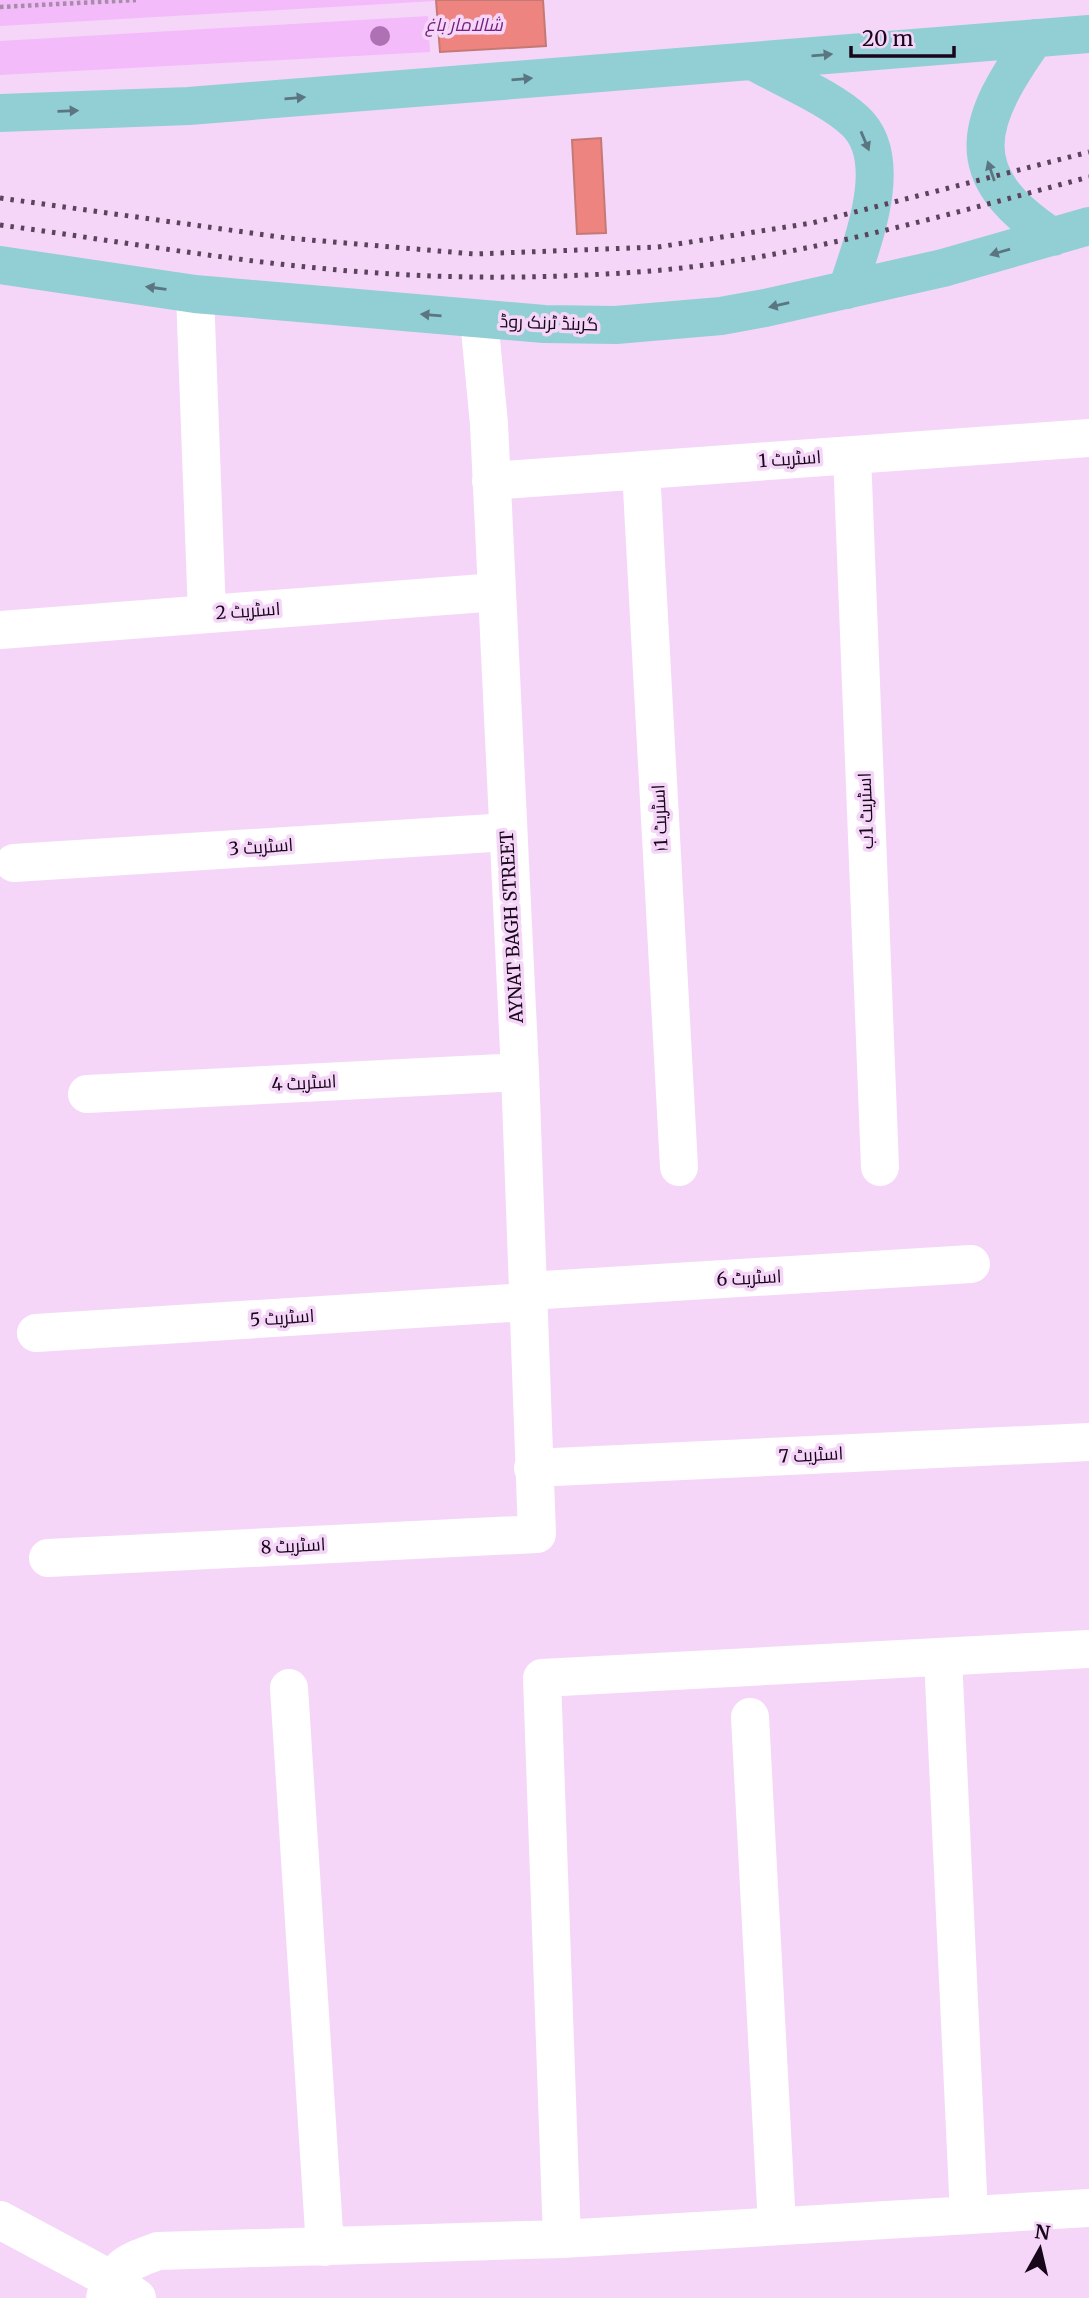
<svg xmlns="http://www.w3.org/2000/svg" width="1089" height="2298" font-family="Merriweather,Cairo,serif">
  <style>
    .green { fill: #f4bbfa }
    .building { fill: #ee847f; stroke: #c57975; stroke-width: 2 }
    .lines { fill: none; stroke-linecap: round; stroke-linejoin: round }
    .path { stroke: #a68ca9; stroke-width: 4.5; stroke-dasharray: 3.5 3.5; stroke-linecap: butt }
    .minor { stroke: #fff; stroke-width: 38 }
    .primary { stroke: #91cfd5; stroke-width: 38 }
    .rail { stroke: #5a445c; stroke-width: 5; stroke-dasharray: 3.5 7; stroke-linecap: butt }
    .tree { fill: #ae72b4 }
    .oneway { fill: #5b7581 }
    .labels { text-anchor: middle; stroke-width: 7; stroke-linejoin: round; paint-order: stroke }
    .park-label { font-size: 18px; font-style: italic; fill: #74217d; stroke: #f5d6f8 }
    .street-label { font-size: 18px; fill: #18061a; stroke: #f5d6f8 }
  </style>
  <rect width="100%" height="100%" fill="#f5d6f8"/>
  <path class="green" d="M0,0H543L546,46L440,52L436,1L0,26Z
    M428,16L430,52L0,75V41Z"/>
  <path class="building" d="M543,0L546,46L440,52L436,0Z
    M601,138L606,233L577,234L572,140Z"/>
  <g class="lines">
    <path class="path" d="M0,7L136,0"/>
    <path class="minor" d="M195,294L207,614
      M852,455L880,1167
      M641,470L679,1167
      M491,481L1089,438
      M0,630L497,592
      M14,863L508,832
      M87,1094L520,1072
      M527,1291L971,1264
      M36,1333L527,1302
      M533,1468L1089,1442
      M48,1558L537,1534L520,1072L489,424L479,319
      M943,1657L969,2215
      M289,1688L325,2247
      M750,1717L777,2226
      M0,2220L110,2279L137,2298
      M562,2239L542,1678L1089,1649
      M105,2298C113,2267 130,2261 158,2251L562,2239L1089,2208"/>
    <path class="primary" d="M1035,38C976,121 956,174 1053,237
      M753,61C784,79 829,97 855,121C897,160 861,245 847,290
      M0,113L189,106L1089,34
      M0,265L195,294L544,324L616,325L721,316L765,308L943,268L1089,226"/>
    <path class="rail" d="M0,198L287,238L474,254L658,247L812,223L1089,152
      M0,225C126,242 252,265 379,273C460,279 542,278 623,273C781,264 937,217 1089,177"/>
  </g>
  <circle class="tree" cx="380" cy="36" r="10"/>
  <defs><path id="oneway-solid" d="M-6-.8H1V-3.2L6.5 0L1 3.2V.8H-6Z" transform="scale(1.75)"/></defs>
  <g class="oneway">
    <use href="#oneway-solid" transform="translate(822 55) rotate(-5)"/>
    <use href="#oneway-solid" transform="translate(522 79) rotate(-5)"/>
    <use href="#oneway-solid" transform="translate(295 98) rotate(-5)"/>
    <use href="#oneway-solid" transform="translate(68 111) rotate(-2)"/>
    <use href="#oneway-solid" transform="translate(865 141) rotate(67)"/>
    <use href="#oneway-solid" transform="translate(991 171) rotate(-109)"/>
    <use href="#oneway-solid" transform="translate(1000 252) rotate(164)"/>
    <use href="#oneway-solid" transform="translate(156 288) rotate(-172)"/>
    <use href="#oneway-solid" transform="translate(779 305) rotate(167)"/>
    <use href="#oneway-solid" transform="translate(431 315) rotate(-175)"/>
  </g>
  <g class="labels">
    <g class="park-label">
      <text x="464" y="31">شالامار باغ</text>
    </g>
    <g class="street-label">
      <text transform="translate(549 323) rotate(2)" y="6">گرینڈ ٹرنک روڈ</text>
      <text transform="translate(790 459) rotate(-4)" y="6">اسٹریٹ 1</text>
      <text transform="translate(248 611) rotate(-4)" y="6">اسٹریٹ 2</text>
      <text transform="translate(866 811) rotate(-92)" y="6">اسٹریٹ 1ب</text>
      <text transform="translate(660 818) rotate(-93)" y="6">اسٹریٹ 1ا</text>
      <text transform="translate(261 847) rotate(-4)" y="6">اسٹریٹ 3</text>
      <text transform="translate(512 927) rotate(-93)" y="6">AYNAT BAGH STREET</text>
      <text transform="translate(304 1083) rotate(-3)" y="6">اسٹریٹ 4</text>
      <text transform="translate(749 1278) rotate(-3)" y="6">اسٹریٹ 6</text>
      <text transform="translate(282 1318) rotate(-4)" y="6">اسٹریٹ 5</text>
      <text transform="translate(811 1455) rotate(-3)" y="6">اسٹریٹ 7</text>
      <text transform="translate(293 1546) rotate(-3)" y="6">اسٹریٹ 8</text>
    </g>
  </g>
  <g transform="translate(1040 2249) rotate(8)" stroke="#f5d6f8" stroke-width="5" paint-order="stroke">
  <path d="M0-5L12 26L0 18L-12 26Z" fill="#18061a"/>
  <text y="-10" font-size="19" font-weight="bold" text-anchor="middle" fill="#18061a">N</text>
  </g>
  <path d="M851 46v10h103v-10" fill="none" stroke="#18061a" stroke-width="3.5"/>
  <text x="862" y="46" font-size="21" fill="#18061a" stroke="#f5d6f8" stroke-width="5" paint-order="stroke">20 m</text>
</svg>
